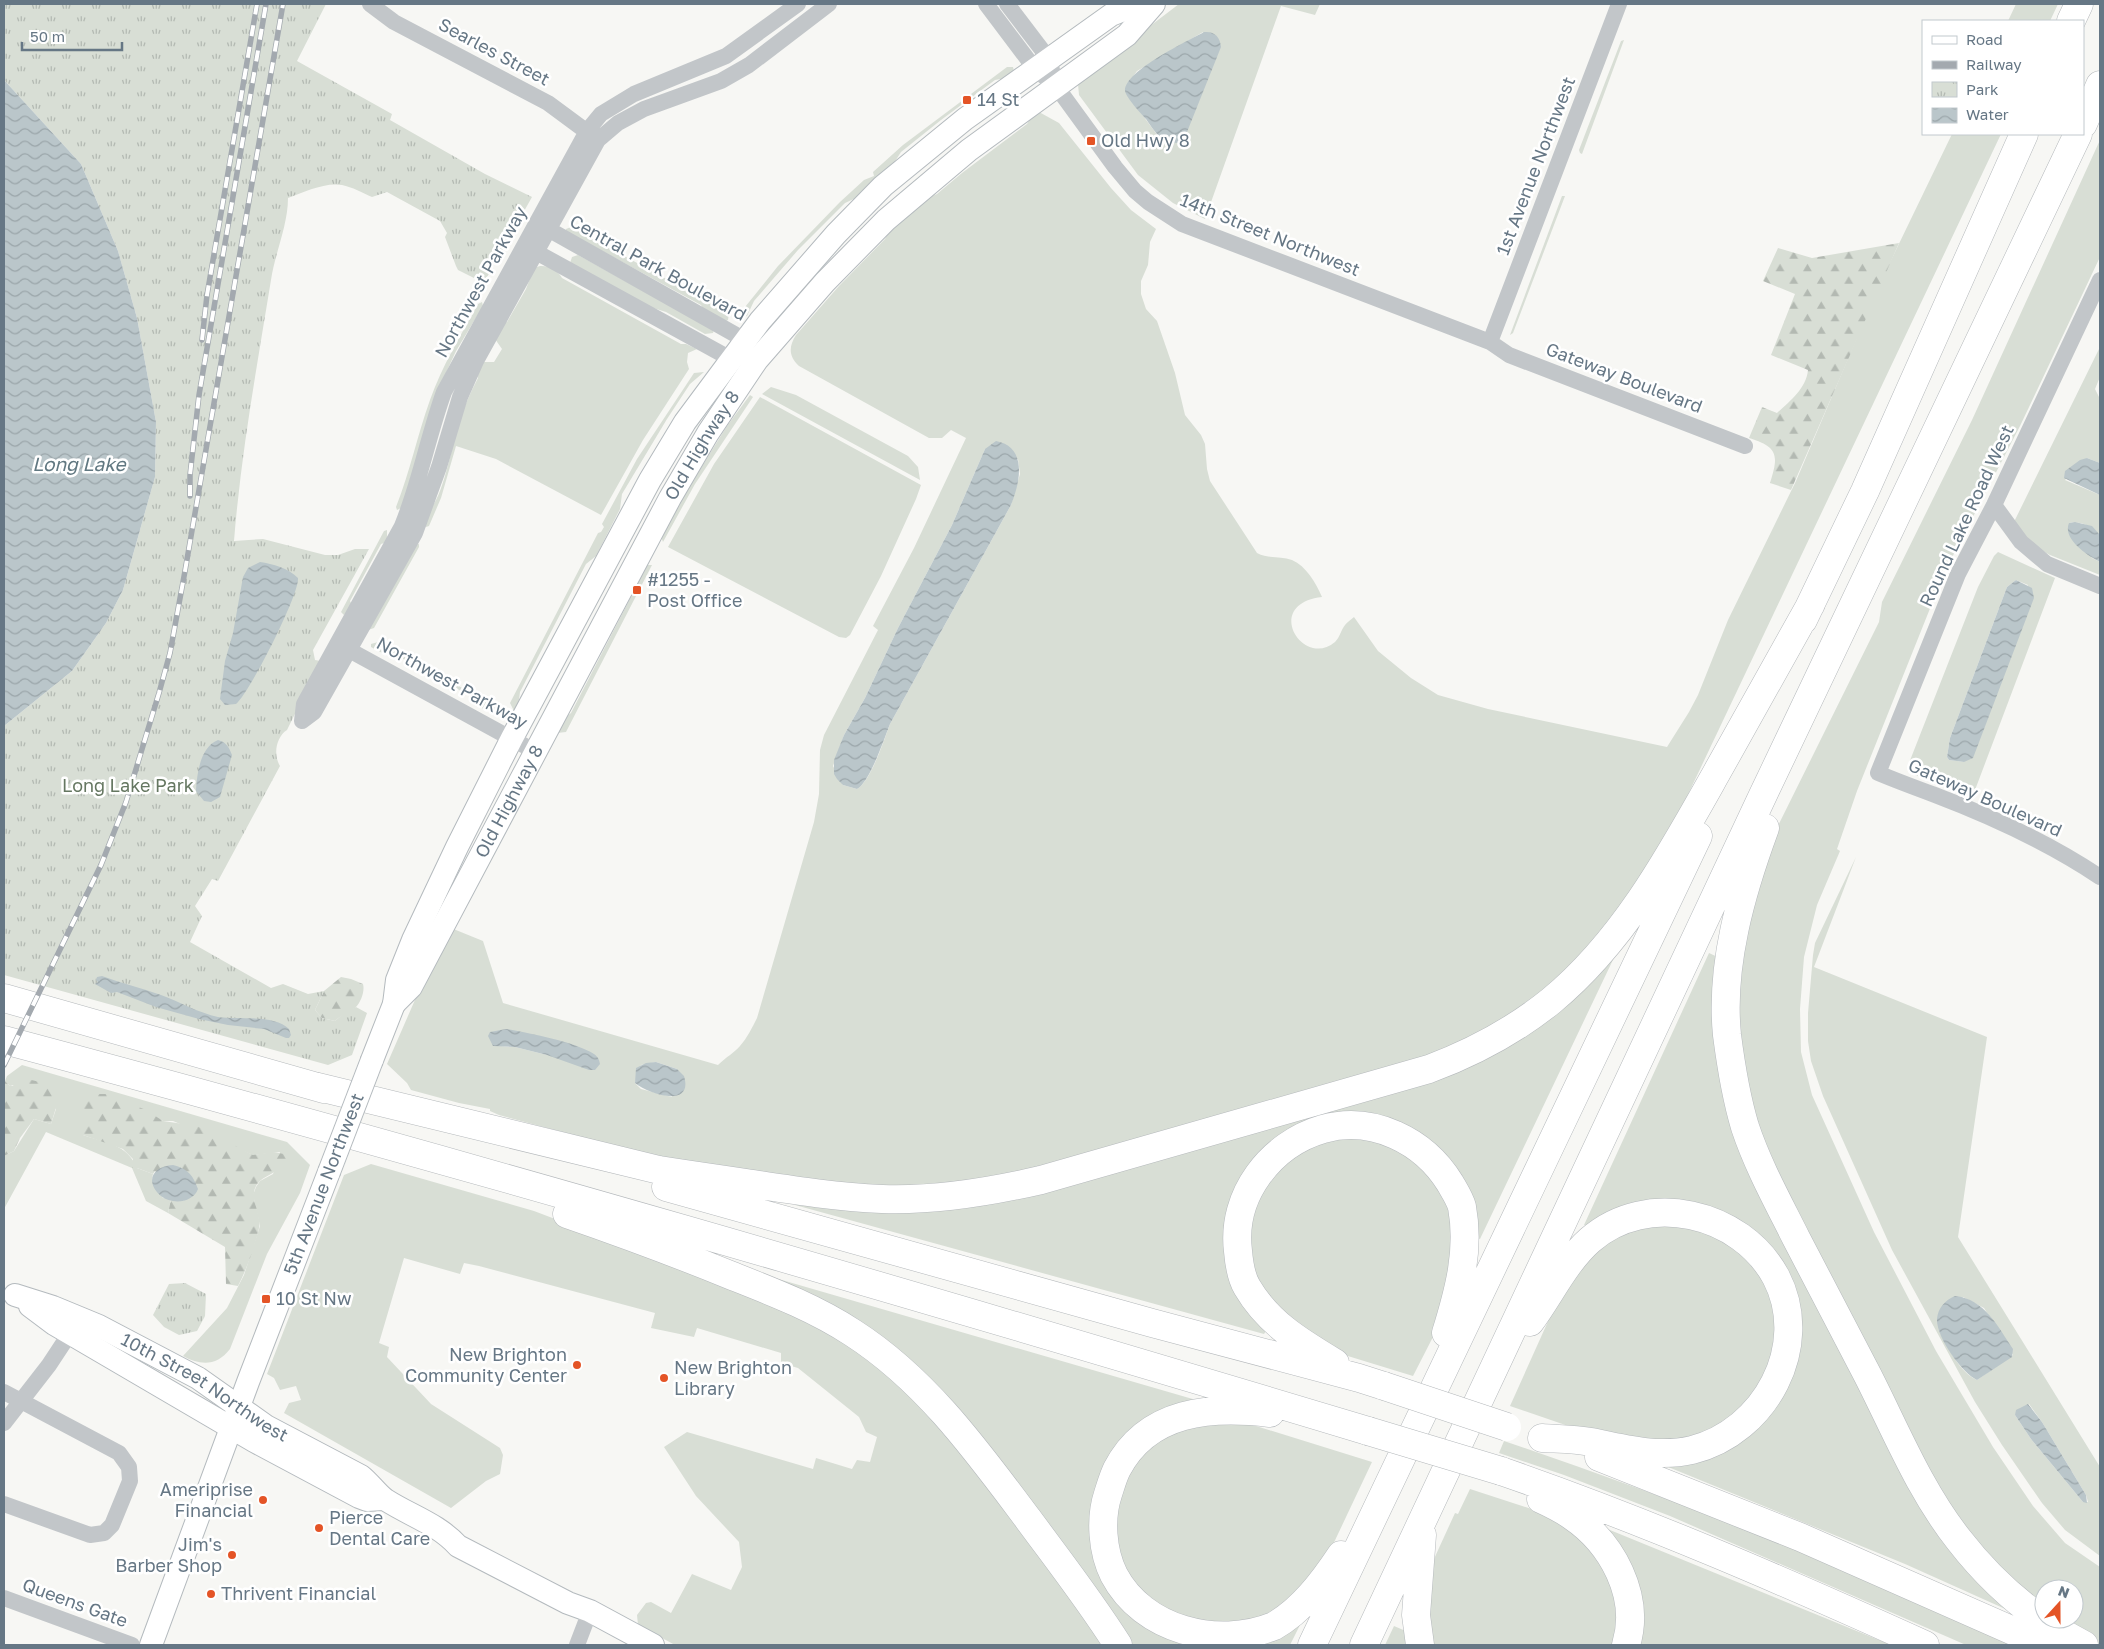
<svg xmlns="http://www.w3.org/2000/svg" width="2104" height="1649" font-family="'Golos Text',sans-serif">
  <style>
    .grass { fill: #d8ded5; fill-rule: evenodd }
    .forest { fill: url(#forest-firs) }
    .park { fill: url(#park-tufts) }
    .water { fill: url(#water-waves) }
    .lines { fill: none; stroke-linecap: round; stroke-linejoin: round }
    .secondary-casing { stroke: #b4babe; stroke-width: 24 }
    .highway-casing { stroke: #b5b9bc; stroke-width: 29 }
    .street { stroke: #c2c6c9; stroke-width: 16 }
    .secondary { stroke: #fff; stroke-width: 22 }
    .highway { stroke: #fff; stroke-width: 28 }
    .rail-casing { stroke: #a3a9af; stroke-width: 5.5 }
    .rail { stroke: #fff; stroke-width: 4; stroke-dasharray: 11; stroke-linecap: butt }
    .secondary-bridge-casing { stroke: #b4babe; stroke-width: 24; stroke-linecap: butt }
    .highway-bridge-casing { stroke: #b5b9bc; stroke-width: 29; stroke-linecap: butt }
    .secondary-bridge { stroke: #fff; stroke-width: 22 }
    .highway-bridge { stroke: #fff; stroke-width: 28 }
    .poi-dot { fill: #e45426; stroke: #fff; stroke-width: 2 }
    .labels { text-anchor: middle; stroke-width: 5; stroke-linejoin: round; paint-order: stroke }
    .street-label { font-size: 18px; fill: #667785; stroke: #fff }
    .poi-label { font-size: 18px; fill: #667785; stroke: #fff; text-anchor: start }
    .park-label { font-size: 18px; fill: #657761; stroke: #fff }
    .water-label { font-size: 19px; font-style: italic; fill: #617881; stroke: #fff }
  </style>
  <defs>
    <pattern id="forest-firs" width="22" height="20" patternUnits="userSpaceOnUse" patternTransform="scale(1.25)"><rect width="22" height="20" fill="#d8ded5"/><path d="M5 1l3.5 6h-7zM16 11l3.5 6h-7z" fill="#b3b9b2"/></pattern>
    <pattern id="park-tufts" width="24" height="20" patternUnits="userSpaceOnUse" patternTransform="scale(1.25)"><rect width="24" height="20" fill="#d8ded5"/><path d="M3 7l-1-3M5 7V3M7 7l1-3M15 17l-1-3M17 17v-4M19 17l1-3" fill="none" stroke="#b3b9b2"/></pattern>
    <pattern id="water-waves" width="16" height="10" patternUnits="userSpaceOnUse" patternTransform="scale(1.25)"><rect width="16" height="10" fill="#bac6ca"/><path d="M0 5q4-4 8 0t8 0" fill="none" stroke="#9ba6aa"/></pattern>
  </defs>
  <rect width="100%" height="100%" fill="#f7f7f4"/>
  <path class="grass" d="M1179,4H1320L1315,15L1281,6L1205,219L1173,203L1138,175L1079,95L1078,84L1083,77ZM1203,32L1165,141L1158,136L1127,94V85L1137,71Z
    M2016,4H2058L2050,21H2008Z
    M1624,40L1582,154L1580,153L1579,150L1621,41Z
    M1007,67H1013L1014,71L1006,78L995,80L941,120L901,152L892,166L858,197L845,203L798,250L754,301L747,316L743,317L741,312L778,266L840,202L864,180L874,176L873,172L903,145Z
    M1039,112L1059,123L1111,188L1131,210L1156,229L1150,242L1148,265L1141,281V294L1146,309L1157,321L1175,373L1185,415L1201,435L1205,444L1207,469L1210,481L1257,553C1268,559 1280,556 1292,560C1306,566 1316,583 1322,597C1262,604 1303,669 1335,642C1340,637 1341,630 1345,625C1347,622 1351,620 1354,617L1378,651L1411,678L1438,695L1488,709L1667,747L1689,712L1698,695L1728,620L1796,481L1881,281L1952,134H2001L1656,862L1557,985L1470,1044L1079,1163L915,1193L671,1161L499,1115L490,1111V1109L459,1103L411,1090L407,1083L387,1064L425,977L451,928L483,941L503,1003L718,1065C726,1057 734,1053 740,1046C747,1038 752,1028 757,1018L814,822L819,794L820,750L824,735L878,630L873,626L914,548L966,438L951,430L942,438H929L799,366C788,356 789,346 796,335L839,286L885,239L892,226L923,200L937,194L962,173L1027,124L1032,116ZM985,449L1018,459L1020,474L1011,505L890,724C884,740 871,781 857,789L843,785L833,766L844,735L865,698L898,628L952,525ZM556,1040L547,1055L515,1047H501ZM656,1062L677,1069L672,1097L641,1089L635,1083L641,1065Z
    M2100,140V257L2020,426L1945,571L1857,791L1837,849L1840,851L1817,905L1804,957L1800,1009L1801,1052L1812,1095L1874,1232L1936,1351L1993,1447L2033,1506L2065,1543L2100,1567V1645H2094L2051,1619H2074V1589H2044V1614L1942,1508L1760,1145L1733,1003L1763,856L1879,622L1882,602L1972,420Z
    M1562,196H1565L1513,333L1510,335Z
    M571,227L729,313L728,320L724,322L704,311L701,305L582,240L565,234L566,229Z
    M578,255L714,330L713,333L705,334L666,312L637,303L570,263L572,257Z
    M540,266C548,265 559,271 562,278L681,344H686L697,349L688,353L687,362L689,369L643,440L601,515L496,459L456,446L441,498L429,526L426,527L425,523L429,509C442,502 453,442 458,425C463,409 470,393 478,378L476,373L482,362H494L502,349L495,339L502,323L507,322L526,289L534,268Z
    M482,302L483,306L456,351L439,388L403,507L397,510L396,507C410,472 417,436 430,400C442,366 461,335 478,304Z
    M2100,347V377L2095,389L2100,399V463L2087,458L2065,480L2100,495V535C2091,526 2082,521 2069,523L2092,558L2100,562V575L2050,555L2010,533L2012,526Z
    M704,372L690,384L667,419L622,494L620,509L596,556L586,564L520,692L518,707L514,711L510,703L598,533L601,532L604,527L602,524L637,459L694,373Z
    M771,387L796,395L908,456L918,467L920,480L762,394Z
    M750,395L753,397L695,484L663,542L660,534L727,426Z
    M760,397L921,485L916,499L881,576L850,635L846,638L839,637L668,547L714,464Z
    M387,530V542L381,544L350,601L352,605L344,615L341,612L384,531Z
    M419,544V547L374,628L368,630L414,545Z
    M1998,552L2055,578L1972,798L1910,773L1909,763L1978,587L1994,556ZM2016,580L2028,585L1964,762L1949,760L1947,757L1950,738L2007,587Z
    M647,565H652L566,732L557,733L561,721L571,713L632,595L633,581Z
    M378,642L450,681L448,683L392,653L384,654L371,647V644Z
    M453,683L498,707L499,715L482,708L478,700L452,686Z
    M1856,857L1814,967L1987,1037L1958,1237L2100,1467V1556L2065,1530L2042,1503L2002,1445L1975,1402L1892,1250L1823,1096L1811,1061L1808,1041V1013L1813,955L1815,943ZM1963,1297L1984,1308L2013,1355L1977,1380C1959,1372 1949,1348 1939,1331ZM2029,1404L2042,1422L2086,1495L2088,1502H2083L2031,1439L2015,1415Z
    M1621,943L1480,1239L1468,1235L1443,1162L1325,1123L1236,1204L1268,1328L1264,1334L795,1205L797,1200L932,1203L1433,1073Z
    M1709,953L1724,960L1772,1202L2012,1612L1905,1564L1656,1462L1743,1433L1792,1310L1722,1217L1593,1230L1584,1225Z
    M22,1065L287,1142L310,1165L300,1193L267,1254L230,1349C217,1366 201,1366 183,1356L227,1308L244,1275L260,1226L253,1195L256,1187L260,1181L273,1174L280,1152L253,1155L173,1121H163L155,1117L83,1135C106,1143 127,1144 137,1168L153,1174L152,1179L163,1198L171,1199L168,1213L146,1201L132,1168L46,1132L4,1209V1156L14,1151L34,1119L51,1124L56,1109L14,1085L10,1086L5,1081L7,1076Z
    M1331,1135L1397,1145L1439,1182L1459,1232L1434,1335L1413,1376L1338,1353L1258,1293L1244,1232L1267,1173Z
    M371,1164L534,1211L737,1288L872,1355L952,1431L1104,1645H675L638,1625L637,1615L646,1603L651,1602L671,1613L692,1574L731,1590L742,1567L739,1542L696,1496L664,1447L687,1432L813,1469L816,1458L852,1469L857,1460L870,1462L877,1437L866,1432L859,1417L798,1368L781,1363V1353L697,1328L694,1337L651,1328L655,1313L479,1266L464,1263L460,1274L404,1258L379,1343L389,1347L387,1357L431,1404L500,1448L503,1455L500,1474L486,1481L451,1508L284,1413L289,1403L301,1400L296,1386L280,1390L274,1378L267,1374L344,1175Z
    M1646,1221L1713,1229L1762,1271L1781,1334L1759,1397L1693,1442L1606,1439L1510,1406L1568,1277L1581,1258Z
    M747,1270L1203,1402L1161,1417L1097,1516L1160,1630L1300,1625L1290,1645H1123L951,1411Z
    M1243,1422L1372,1462L1321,1570L1283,1609L1232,1630L1155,1610L1122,1568L1112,1521L1129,1465L1181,1424Z
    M1504,1441C1680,1500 1852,1570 2022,1645H1966L1670,1516L1564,1475L1499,1453Z
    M1470,1489L1550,1515L1584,1534L1619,1593L1615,1645H1428V1572L1455,1513L1458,1514Z
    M1605,1528L1891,1645H1631Z
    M1394,1626L1408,1632L1412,1645H1385Z"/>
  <path class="forest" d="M1899,243L1791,490L1770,483C1779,455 1778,447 1749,438L1762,407L1777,413C1790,401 1806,389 1808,370L1771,355L1795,294L1763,281L1778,248L1812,258Z
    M341,977L351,979L363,984C365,991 361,1002 356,1007C351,1012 341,1015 335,1021L322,1018L315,1010L324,991Z
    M16,1078C34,1080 52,1081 58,1101L51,1124L34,1119L20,1138L14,1151L4,1156V1083L5,1081L10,1086H13Z
    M91,1094H107L146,1110L163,1121L197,1126L253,1155L273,1152L284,1154L287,1159C280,1174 263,1174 256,1186C249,1199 262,1214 259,1228C255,1247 247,1268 238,1286L226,1284L225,1247L168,1213L171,1199L184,1201L155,1171L153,1174L137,1168H132L133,1159L123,1149L83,1135C80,1119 78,1107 91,1094Z"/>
  <path class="park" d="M4,4H326L297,61L392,114L390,120L485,174L532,197L486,279L482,282L458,270L456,266L445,237L447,233L440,221L387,192L372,197C363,193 352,187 342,185C325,182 304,192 288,198C288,225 275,253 271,280C257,366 241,453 234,541L263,539L325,555H338L355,549H369L313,650L315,660L321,661L287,730C276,737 273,755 280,766L218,881L212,879L195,906L202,916L190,942L271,988L283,984L308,994L324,991L315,1010L322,1018L335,1021L343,1014L356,1007L367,1013L352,1055L328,1065L4,975V726L72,671L106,623L123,590L155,477L156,422L137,318L118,251L81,164L4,80Z
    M185,1283L206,1294L205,1316L197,1331L179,1335L164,1327L153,1315L169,1284Z"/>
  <path class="water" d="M1204,32C1214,31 1220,36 1221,47L1185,137L1178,143C1161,143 1155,132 1146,119C1141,114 1126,97 1125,91C1124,71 1188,41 1204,32Z
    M4,80L81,164L118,251L137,318L156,422L155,477L123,590L106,623L72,671L4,726Z
    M996,441C1028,447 1020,483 1011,505L890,724C884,739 870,782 857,789L843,785L837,779L834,774V760L844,735L865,698L898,628L952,525L985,449Z
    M2087,458L2100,463V495L2064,478L2065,471L2080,460Z
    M2075,522L2092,526L2100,535V562C2088,556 2062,539 2069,523Z
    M260,562C273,564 288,568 298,578C300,593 249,694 236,704L225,705L220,699L225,661L233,633L243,577L248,568Z
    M2016,580L2032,588L2034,598L1973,758L1964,762L1949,760L1947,757L1950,738L2007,587Z
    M218,740C226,742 229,747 232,755L220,797L211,802L204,801L196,791C197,774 200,747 218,740Z
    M102,976C121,983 141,988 161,995C180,1002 199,1013 218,1017C237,1020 275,1014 289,1029L291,1035L289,1038H286L264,1029L228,1025L199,1019L156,1007L117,992L111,993L95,984L98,982L96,980L97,977Z
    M506,1029C528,1033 575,1042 594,1054C598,1057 599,1059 600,1064L595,1070H589L547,1055L515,1047L493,1046L488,1036L490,1032Z
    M656,1062L677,1069L684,1076C694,1109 648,1094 635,1083L636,1068L646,1063Z
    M173,1165C188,1169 193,1175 198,1189C193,1203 172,1205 161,1196C144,1181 153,1166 173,1165Z
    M1955,1296C1985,1299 1998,1327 2013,1349L2012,1357L1977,1380C1962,1373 1936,1337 1937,1319C1938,1308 1945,1300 1955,1296Z
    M2028,1404L2042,1422L2086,1495L2087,1503L2083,1502L2031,1439L2015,1415L2016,1410Z"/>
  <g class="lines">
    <g class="secondary-casing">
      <g id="secondary">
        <path id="s1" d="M394,1004L411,987L670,498L708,433L757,360L825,282L886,220L969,150L1127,35L1154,4"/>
        <path d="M372,1060L394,1004L397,980L413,940L457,847L512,738L650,480L685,422L760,321L836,234L883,186L965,119L1111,15L1138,4"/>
        <path id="s2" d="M15,1295L53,1307L99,1326L198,1378L266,1426L361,1476C369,1482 379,1496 386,1500C411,1516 438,1524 458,1546L568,1603L590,1611L653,1645"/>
        <path d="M30,1306L54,1324L254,1441L359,1497L367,1500L383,1499"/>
        <path d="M151,1645L248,1382L329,1172"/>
      </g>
    </g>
    <g class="highway-casing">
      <path id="highway" d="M2071,21L2079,4
        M2083,124L2100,85
        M1803,620L1865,491L2024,134
        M1765,828C1741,893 1720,966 1727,1035C1731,1066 1736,1097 1745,1127C1758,1166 1778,1202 1796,1238C1820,1284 1844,1330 1868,1376C1896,1431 1920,1491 1959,1540C1993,1584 2034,1619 2084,1645
        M4,998L324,1089
        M4,1040C461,1162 915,1295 1368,1431
        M306,1084L659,1170C688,1175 717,1178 746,1183C792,1190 836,1197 882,1199C936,1201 989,1192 1041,1180L1429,1069C1472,1053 1515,1030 1551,1001C1624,941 1671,854 1717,772C1748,716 1780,660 1811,604
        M666,1187L1152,1323L1359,1378L1384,1386
        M567,1214C622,1233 676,1253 730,1275C773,1292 815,1308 853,1333C926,1380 977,1451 1028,1519C1059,1561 1091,1602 1118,1645
        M1530,1322C1550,1295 1565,1262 1590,1240C1647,1190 1741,1212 1776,1277C1812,1346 1765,1432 1692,1450C1658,1458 1624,1449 1591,1442C1575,1439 1558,1439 1542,1438
        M1335,1363C1300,1342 1268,1323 1247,1287C1241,1277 1239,1263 1238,1251C1231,1195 1271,1144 1323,1129C1373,1115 1424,1141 1450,1183C1454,1190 1460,1199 1462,1207C1470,1250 1459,1291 1446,1333
        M1270,1413C1211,1406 1148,1410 1117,1469C1113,1477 1111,1485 1108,1494C1100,1518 1102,1551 1114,1575C1143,1630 1217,1649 1274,1626C1302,1610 1323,1582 1341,1555
        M1599,1457L1800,1537L2045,1645
        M1501,1471C1646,1521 1786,1582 1925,1645
        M1541,1499C1552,1504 1562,1509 1572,1516C1612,1543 1641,1596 1626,1645
        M1312,1645L1698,836
        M1364,1645L1763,795L2078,134
        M1420,1645L1416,1615L1422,1535"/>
    </g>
    <path class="street" d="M370,4L394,22L548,103L594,137
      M986,4L1035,69L1056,86L1115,167L1135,191L1148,202L1182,224L1490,342L1509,355L1745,446
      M1007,4L1049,59L1052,70
      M548,229L745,340L757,360L731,359L536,252L531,234Z
      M2100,280L1994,505L1958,574L1878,773C1897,781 1916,788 1935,795C1993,817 2049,843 2100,877
      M1490,342L1619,4
      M1994,505L2021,542L2047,564L2100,586
      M340,645L536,752
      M302,721L314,712L415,533L439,467L460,397L476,361L598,140L618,123L644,109L721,81L749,65L829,4
      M302,721L304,704L402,526C420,482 428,436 444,392L587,131L601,114L634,94L726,56L798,4
      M4,1392L119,1453L129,1467L130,1481L112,1525L104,1533L90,1535L4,1504
      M4,1423L49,1365L76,1324
      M4,1598L132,1645
      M577,1645L590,1611"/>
    <use href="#secondary" class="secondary"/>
    <use href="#highway" class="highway"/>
    <g class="rail-casing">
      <path id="rail" d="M202,340L207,295L257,4
        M190,496V475L199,395L266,4
        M4,1065L101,865L126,802L159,693L170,653L185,571L283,4"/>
    </g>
    <use href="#rail" class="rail"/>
    <g class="secondary-bridge-casing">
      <path id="secondary-bridge" d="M329,1172L372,1060"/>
    </g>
    <g class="highway-bridge-casing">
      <path id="highway-bridge" d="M1384,1386L1507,1427
        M1368,1431L1501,1471"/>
    </g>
    <use href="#secondary-bridge" class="secondary-bridge"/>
    <use href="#highway-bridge" class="highway-bridge"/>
  </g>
  <g class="poi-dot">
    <rect x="962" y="95" width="10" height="10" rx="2.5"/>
    <rect x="1086" y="136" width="10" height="10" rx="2.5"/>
    <rect x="632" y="585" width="10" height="10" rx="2.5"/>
    <rect x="261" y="1294" width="10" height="10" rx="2.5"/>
    <circle cx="577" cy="1365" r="5"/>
    <circle cx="664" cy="1378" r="5"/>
    <circle cx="263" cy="1500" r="5"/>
    <circle cx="319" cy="1528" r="5"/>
    <circle cx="232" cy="1555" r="5"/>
    <circle cx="211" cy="1594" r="5"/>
  </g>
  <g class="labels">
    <g class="street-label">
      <text transform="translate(494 52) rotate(28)" y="6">Searles Street</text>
      <text transform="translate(1536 166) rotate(-69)" y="6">1st Avenue Northwest</text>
      <text transform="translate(1270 235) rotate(22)" y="6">14th Street Northwest</text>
      <text transform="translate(658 268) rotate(29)" y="6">Central Park Boulevard</text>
      <text transform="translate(481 282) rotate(-61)" y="6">Northwest Parkway</text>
      <text transform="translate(1624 378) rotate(21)" y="6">Gateway Boulevard</text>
      <text dy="6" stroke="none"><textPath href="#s1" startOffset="639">Old Highway 8</textPath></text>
      <text transform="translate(1967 516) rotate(-65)" y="6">Round Lake Road West</text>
      <text transform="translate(452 683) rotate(29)" y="6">Northwest Parkway</text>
      <text transform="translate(1985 798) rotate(24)" y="6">Gateway Boulevard</text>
      <text dy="6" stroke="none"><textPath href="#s1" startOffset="234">Old Highway 8</textPath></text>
      <text transform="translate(324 1184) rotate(-69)" y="6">5th Avenue Northwest</text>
      <text dy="6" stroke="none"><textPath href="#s2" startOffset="212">10th Street Northwest</textPath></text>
      <text transform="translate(75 1603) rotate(20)" y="6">Queens Gate</text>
    </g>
    <g class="poi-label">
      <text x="977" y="106">14 St</text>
      <text x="1101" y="147">Old Hwy 8</text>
      <text x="647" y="586">#1255 -<tspan x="647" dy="21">Post Office</tspan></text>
      <text x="276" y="1305">10 St Nw</text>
      <text x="567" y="1361" text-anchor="end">New Brighton<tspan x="567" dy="21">Community Center</tspan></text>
      <text x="674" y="1374">New Brighton<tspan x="674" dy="21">Library</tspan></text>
      <text x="253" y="1496" text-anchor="end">Ameriprise<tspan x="253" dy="21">Financial</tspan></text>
      <text x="329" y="1524">Pierce<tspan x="329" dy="21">Dental Care</tspan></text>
      <text x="222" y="1551" text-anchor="end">Jim's<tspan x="222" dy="21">Barber Shop</tspan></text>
      <text x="221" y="1600">Thrivent Financial</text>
    </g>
    <g class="park-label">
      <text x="128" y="792">Long Lake Park</text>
    </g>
    <g class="water-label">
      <text x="79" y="471">Long Lake</text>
    </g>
  </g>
  <rect width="2104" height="1649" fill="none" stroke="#667785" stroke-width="10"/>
  <rect x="1922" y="20" width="162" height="115" fill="#ffffff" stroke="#c2c9ce"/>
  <rect x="1932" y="36" width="25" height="8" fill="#ffffff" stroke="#c2c9ce"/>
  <text x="1966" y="45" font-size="15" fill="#667785">Road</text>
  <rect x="1932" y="61" width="25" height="8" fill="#a3a9af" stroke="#c2c9ce"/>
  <text x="1966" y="70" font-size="15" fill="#667785">Railway</text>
  <rect x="1932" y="82" width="25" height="15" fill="url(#park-tufts)" stroke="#c2c9ce"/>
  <text x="1966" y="95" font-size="15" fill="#667785">Park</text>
  <rect x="1932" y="108" width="25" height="15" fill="url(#water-waves)" stroke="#c2c9ce"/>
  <text x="1966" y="120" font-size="15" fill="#667785">Water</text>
  <g transform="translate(2059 1604) rotate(21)"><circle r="24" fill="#ffffff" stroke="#c2c9ce"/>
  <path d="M0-4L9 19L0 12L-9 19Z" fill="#e45426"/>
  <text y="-8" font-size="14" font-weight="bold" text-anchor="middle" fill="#667785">N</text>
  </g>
  <path d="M22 42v8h100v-8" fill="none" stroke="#667785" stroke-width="2.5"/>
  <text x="30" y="42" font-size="15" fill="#667785" stroke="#ffffff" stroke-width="4" paint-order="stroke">50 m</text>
</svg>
